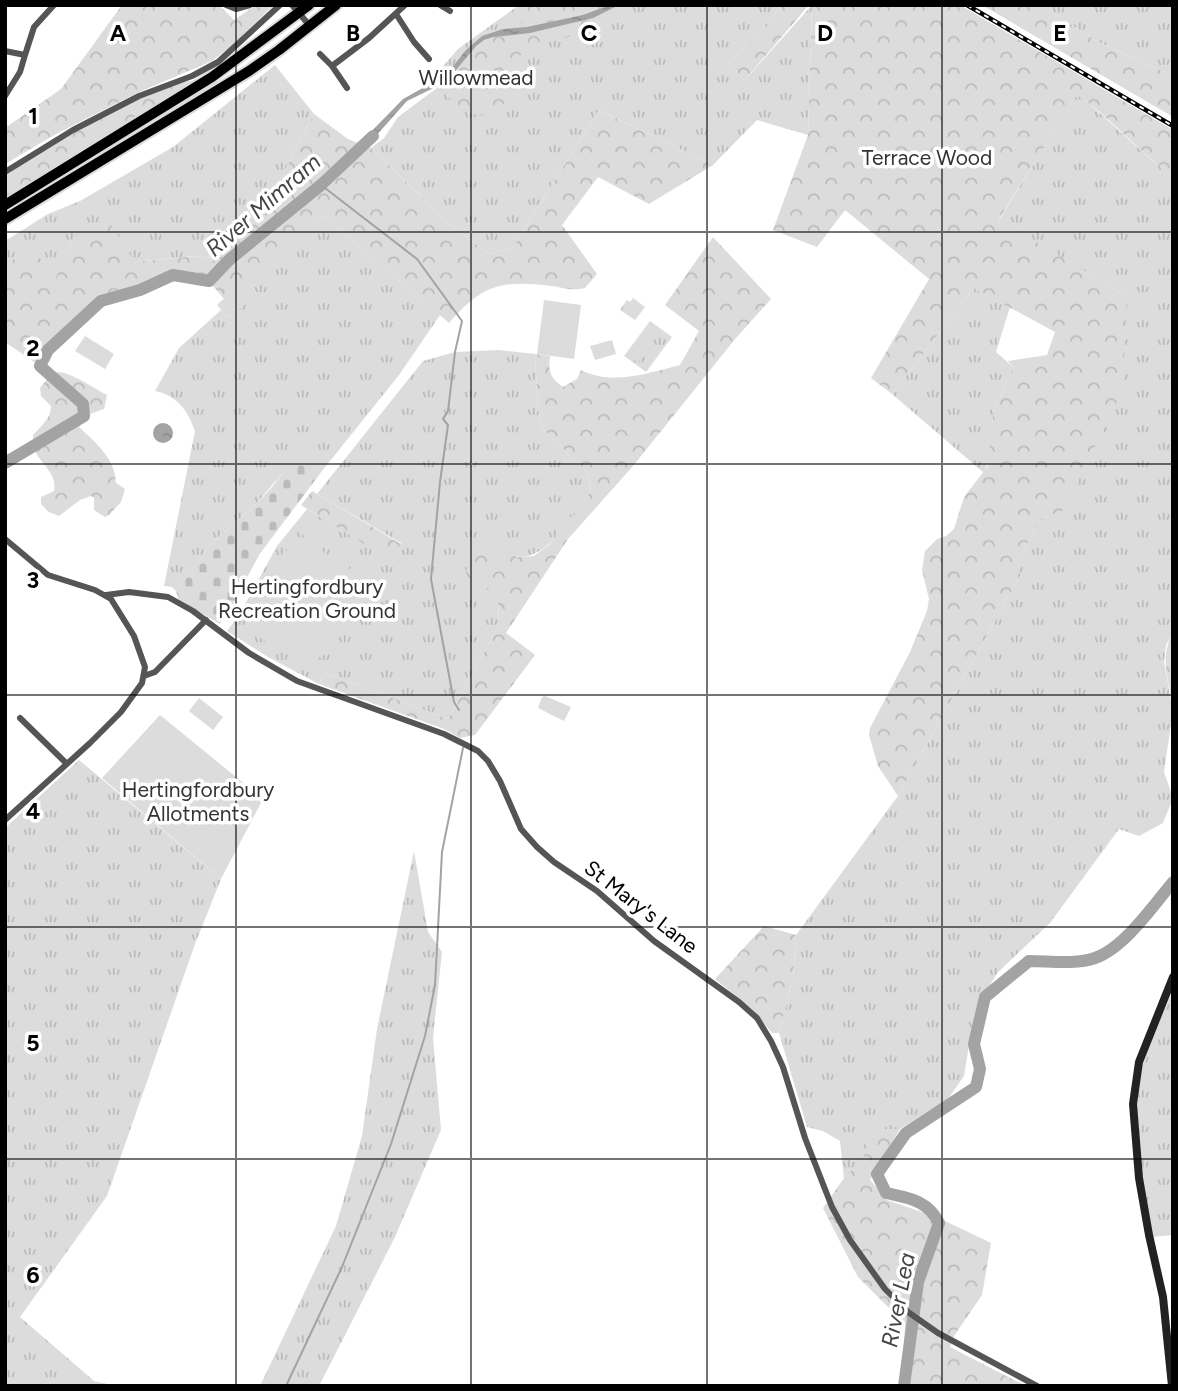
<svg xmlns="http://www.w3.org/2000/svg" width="1178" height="1391" font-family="Figtree,sans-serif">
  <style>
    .grass { fill: url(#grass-tufts) }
    .forest { fill: url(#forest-crowns) }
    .cemetery { fill: url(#cemetery-stones) }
    .garden { fill: #dcdcdc }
    .water { fill: url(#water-ripples) }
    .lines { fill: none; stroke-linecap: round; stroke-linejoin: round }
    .stream { stroke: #a3a3a3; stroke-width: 2 }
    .river { stroke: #a3a3a3; stroke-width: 12 }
    .highway-casing { stroke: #dbdbdb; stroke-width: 14 }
    .street { stroke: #555; stroke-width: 6 }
    .secondary { stroke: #222; stroke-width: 8 }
    .highway { stroke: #000; stroke-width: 10 }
    .rail-casing { stroke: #000; stroke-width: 4.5 }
    .rail { stroke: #fff; stroke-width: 2; stroke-dasharray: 5; stroke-linecap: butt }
    .grid { fill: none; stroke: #000; stroke-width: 2; stroke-opacity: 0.55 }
    .labels { text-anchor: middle; stroke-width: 7; stroke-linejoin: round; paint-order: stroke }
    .park-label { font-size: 21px; fill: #333; stroke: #fff }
    .street-label { font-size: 21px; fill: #000; stroke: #fff }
    .water-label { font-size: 23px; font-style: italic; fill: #444; stroke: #fff }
    .grid-label { font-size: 23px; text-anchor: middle; font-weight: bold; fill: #000; stroke: #fff; stroke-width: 7; stroke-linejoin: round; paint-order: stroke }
  </style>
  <defs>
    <pattern id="grass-tufts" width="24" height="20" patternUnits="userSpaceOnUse" patternTransform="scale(1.75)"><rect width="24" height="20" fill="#dcdcdc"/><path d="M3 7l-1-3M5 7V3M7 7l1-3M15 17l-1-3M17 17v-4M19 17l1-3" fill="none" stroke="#bbb"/></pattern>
    <pattern id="forest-crowns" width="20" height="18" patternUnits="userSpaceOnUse" patternTransform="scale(1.75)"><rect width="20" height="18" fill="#dcdcdc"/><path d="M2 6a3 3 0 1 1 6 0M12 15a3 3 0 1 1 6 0" fill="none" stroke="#bbb"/></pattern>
    <pattern id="cemetery-stones" width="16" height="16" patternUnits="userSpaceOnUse" patternTransform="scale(1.75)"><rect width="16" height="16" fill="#dcdcdc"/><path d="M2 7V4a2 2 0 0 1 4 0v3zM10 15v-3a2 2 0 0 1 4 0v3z" fill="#bbb"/></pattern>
    <pattern id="water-ripples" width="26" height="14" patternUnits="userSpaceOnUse" patternTransform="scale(1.75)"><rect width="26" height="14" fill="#a3a3a3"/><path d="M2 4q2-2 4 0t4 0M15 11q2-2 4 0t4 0" fill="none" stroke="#8b8b8b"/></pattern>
  </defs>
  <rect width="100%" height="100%" fill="#fff"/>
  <path class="grass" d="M519,5H783L730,62L744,81L812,5L808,135L757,120L713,165L599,110L513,247L489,254L446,221L371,148L384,138L398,117L437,88L431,78L439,71L458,49Z
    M1041,5H1173V76L1098,42Z
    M275,65L314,114L265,208L214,258L196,256L135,262L74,237L54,283L5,265V241L48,214L80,201L173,147Z
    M1077,94C1111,120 1138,152 1173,176V633L1166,645L1164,662L1173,711L1164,772L1173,798L1163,823L1139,836L1119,829L1050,923L998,972L982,998L969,1045L964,1076L948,1099L900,1129H871L865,1161L844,1178L840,1141L823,1131L807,1127L779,1033L793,977L796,935L898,796L1020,576V556L1042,518L1064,509L1127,297L999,220Z
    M322,215L440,315L399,375L322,471L297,456L255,505L212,543L176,591L172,587L164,586L195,431C188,411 177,395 155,391L179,348L221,310L228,318L257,293L245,279Z
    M974,288L1010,307L996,352L1013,367L993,413L990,458L984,473L892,394Z
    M633,298L645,307L635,320L620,310L627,300L630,302Z
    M650,321L672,337L646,372L624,356Z
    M499,350L535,354L538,409L543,429L588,473L591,491C574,513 547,563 515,556C504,554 494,547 485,542L469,579L489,588L498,601L499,625L448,719L326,673L319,684L268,657L227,631L239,615L277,546L307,509L392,560L401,543L317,494L423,361L455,352Z
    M79,760L221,879L195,944L107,1196L20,1317L94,1381L116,1386H5V828Z
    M414,851L428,932L442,952L433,1038L441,1130L395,1237L319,1386H260L336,1226L362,1136L377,1029Z
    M1173,990V1235L1152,1237C1145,1188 1133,1136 1138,1087C1142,1053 1160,1021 1173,990Z"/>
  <path class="forest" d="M122,5H219L234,20L256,5H274L230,47L212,61L137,93L58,133L5,164V128L61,89Z
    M519,5H610L583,15L524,28L514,11Z
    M619,5H629L626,10C613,17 600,25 587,31C559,42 526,42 508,68L511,95C483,134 465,109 436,87L446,82L476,46L493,37L530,33L611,11Z
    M783,5H809L744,81L730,62Z
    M812,5H960L1173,130V176C1138,152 1112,118 1077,95L999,219L1127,297L1123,389L1064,510L1042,518L1020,556V576L898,796L878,766L869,735L870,728L910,652L927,611L929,599L922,570L925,551L937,539L946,536L954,529L964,497L988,466L993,413L1013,367L1008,361L1047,355L1055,332L974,288L892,394L871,378L929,279L845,210L817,247L773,230L808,135Z
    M982,5H1041L1098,42L1173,76V117Z
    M196,80L5,200V176C57,143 135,90 196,80Z
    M599,110L713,165L649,204L598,177L562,225L597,274L585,288C574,291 563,288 552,286C501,280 483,284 449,323L322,215L224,299L209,281L174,275L144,288L101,301L48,350L40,366L5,342V265L17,257L40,258L54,282L74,237L107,219L135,262L197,256L214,258L265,208L314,114L348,139L371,148L446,221L489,254L513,247Z
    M713,237L771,299L736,338L633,466L568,539L506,633L535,655L475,735L460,738L444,729L319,684L326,673L448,719L499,625L498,601L489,589L476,584L469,579L466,573L471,545L485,542L517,557L534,556L550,544L591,491L588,473L543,429L538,409L535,354L550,356C548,371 550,378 563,387L577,379L581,370C612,386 649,373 680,365L699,331L665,305Z
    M60,372C78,376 91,387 107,395L104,409L90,414L79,427C96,443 115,458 116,483L125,489L121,502L108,516L105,517L94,510V498L91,496L80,500L59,516L49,512L41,504V497L54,491C58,472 37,462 34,447C33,443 33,439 33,435C41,426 51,419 51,406L41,396L40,388L52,373Z
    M312,491L401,544L392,561L301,505Z
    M1173,633V710C1170,682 1158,659 1173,633Z
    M764,926L796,935L793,977L779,1033H772L752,1009L715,979Z
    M871,1129H900L870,1180L887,1200L939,1218L991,1243L982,1295L954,1336L950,1347L1026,1386H902L905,1324L858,1277L823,1208L844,1178L863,1159Z"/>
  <path class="cemetery" d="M296,455L322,471L259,555L231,608L220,624L179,600L176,591L212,543L255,505L272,487Z"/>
  <path class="garden" d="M245,279L258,294L228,318L217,305Z
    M544,300L581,305L574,359L537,354Z
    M642,333L653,341L638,363L626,355Z
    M85,336L114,354L105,369L75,351Z
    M612,340L616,354L595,360L590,346Z
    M307,519L336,536L328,550L299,533Z
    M300,544C311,544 321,551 330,556C341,562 359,573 362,586C366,601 337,642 327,653C323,656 317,658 312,661C261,650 221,619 267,570C277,559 286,548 300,544Z
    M347,550L373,568L369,575L343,557Z
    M545,696L571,707L564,721L538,708L542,697Z
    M199,698L223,717L213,730L189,711Z
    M160,715L263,799L221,879L102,778Z"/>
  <path class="water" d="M610,5H619L593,18L530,33L493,37L484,40L476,46L446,82L407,101L366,147L359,144L403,99L446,75L466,50L482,36L503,29L527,27L583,15Z
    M153 433a10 10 0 1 1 20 0a10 10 0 1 1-20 0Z"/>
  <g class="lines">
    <path class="stream" d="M321,185L417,259L462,321L455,352L448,411L443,419L448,425L440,482L431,579L454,702L459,710
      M286,1386L342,1267L391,1144L425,1036L435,985L442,852L463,748"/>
    <path class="river" d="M5,463L84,416L83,404L40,366L48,350L101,301L140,290L173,275L209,281L229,260L321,185L373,136
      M904,1386L918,1282L939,1223C928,1200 908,1198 886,1193L877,1174L906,1133L976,1087L980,1069L974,1044L985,997L1029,961C1049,961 1075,965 1095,958C1124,948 1153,906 1173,882"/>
    <g class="highway-casing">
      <path id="highway" d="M5,205L212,77L309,5
        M5,219L249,71L279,50L336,5"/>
    </g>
    <path class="street" d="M226,5L236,9L250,5
      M292,5L310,26
      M440,5L450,11
      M396,14L414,42L429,59
      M5,51L25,55L20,72L5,96
      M320,54L332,66L347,88
      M25,55L34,27L54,5
      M332,66L369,38L405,5
      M5,172L73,130L139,96L192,76L218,62L280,5
      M5,539L48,575L95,590L111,599L134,636L145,667L142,683L121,712L90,743L5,820
      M106,595L129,592L168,597L193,611L249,653L297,681L444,734L478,751L488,761L500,781L521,829L537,847L554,862L597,891L654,941L739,1002L757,1018L771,1041L783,1067L805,1138L832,1207L850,1240L885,1289L908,1312L938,1333L1037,1386
      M144,676L155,672L206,620
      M20,718L67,764"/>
    <path class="secondary" d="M1172,1386L1163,1297L1149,1235L1139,1178L1133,1104L1139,1062L1173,977"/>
    <use href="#highway" class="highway"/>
    <g class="rail-casing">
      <path id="rail" d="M967,5L1173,126"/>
    </g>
    <use href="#rail" class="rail"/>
  </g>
  <path class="grid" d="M236,5V1386M471,5V1386M707,5V1386M942,5V1386M5,232H1173M5,464H1173M5,695H1173M5,927H1173M5,1159H1173"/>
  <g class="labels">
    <g class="park-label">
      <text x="476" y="85">Willowmead</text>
      <text x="927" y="165">Terrace Wood</text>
      <text x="307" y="594">Hertingfordbury<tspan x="307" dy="24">Recreation Ground</tspan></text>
      <text x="198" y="797">Hertingfordbury<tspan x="198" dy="24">Allotments</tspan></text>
    </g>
    <g class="street-label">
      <text transform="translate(641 907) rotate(38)" y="7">St Mary's Lane</text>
    </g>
    <g class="water-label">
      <text transform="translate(263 205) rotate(-41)" y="8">River Mimram</text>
      <text transform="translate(898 1300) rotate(-79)" y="8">River Lea</text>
    </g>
  </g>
  <g class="grid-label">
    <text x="118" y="41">A</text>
    <text x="353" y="41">B</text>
    <text x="589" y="41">C</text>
    <text x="825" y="41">D</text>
    <text x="1060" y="41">E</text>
    <text x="33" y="124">1</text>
    <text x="33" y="356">2</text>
    <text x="33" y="588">3</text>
    <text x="33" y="819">4</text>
    <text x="33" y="1051">5</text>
    <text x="33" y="1283">6</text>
  </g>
  <rect width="1178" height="1391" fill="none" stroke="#000000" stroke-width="14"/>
</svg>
